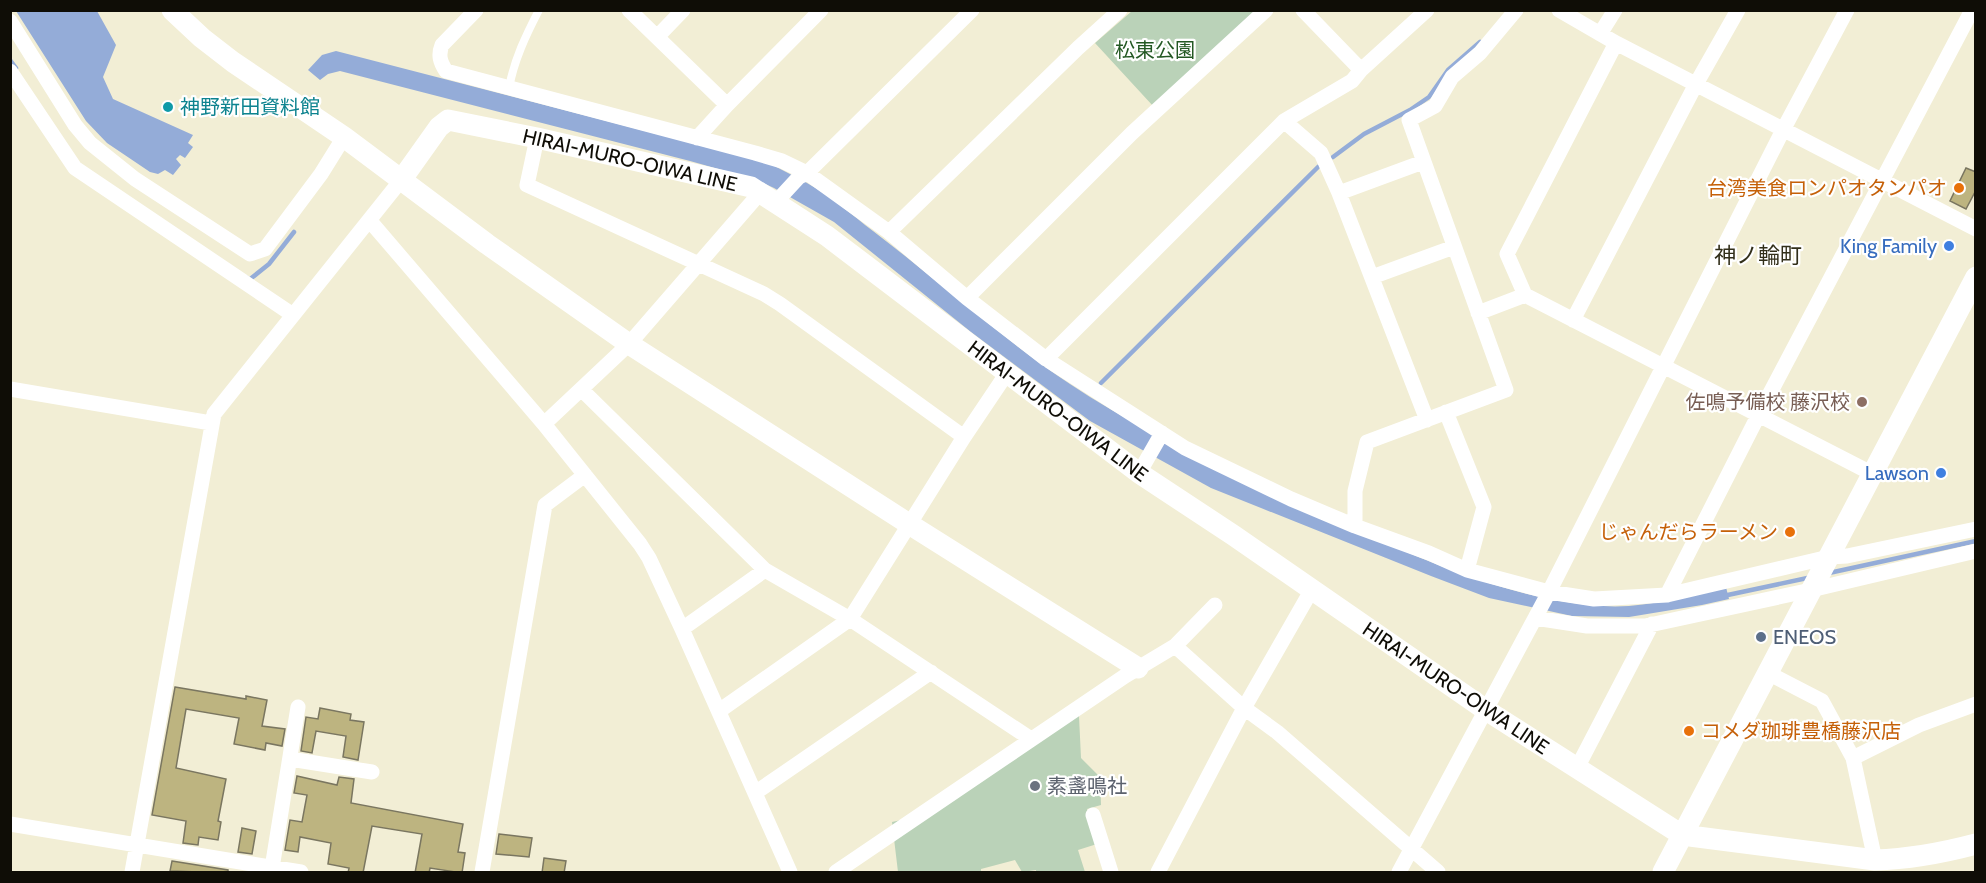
<svg xmlns="http://www.w3.org/2000/svg" width="1986" height="883" font-family="Cabin,'Noto Sans JP',sans-serif">
  <style>
    .green { fill: #bad2b8 }
    .water { fill: #94acd8 }
    .lines { fill: none; stroke-linecap: round; stroke-linejoin: round }
    .stream { stroke: #94acd8; stroke-width: 4.5 }
    .building { fill: #bdb480; stroke: #7a7660; stroke-width: 1.5 }
    .lane { stroke: #fff; stroke-width: 8 }
    .street { stroke: #fff; stroke-width: 15 }
    .secondary { stroke: #fff; stroke-width: 21 }
    .culture-dot { fill: #0f9aa8; stroke: #fff; stroke-width: 2 }
    .food-dot { fill: #e8710a; stroke: #fff; stroke-width: 2 }
    .shop-dot { fill: #3f7fe0; stroke: #fff; stroke-width: 2 }
    .education-dot { fill: #8d6e63; stroke: #fff; stroke-width: 2 }
    .service-dot { fill: #5c6f8a; stroke: #fff; stroke-width: 2 }
    .worship-dot { fill: #6b7280; stroke: #fff; stroke-width: 2 }
    .labels { text-anchor: middle; stroke-width: 4.5; stroke-linejoin: round; paint-order: stroke }
    .park-label { font-size: 20px; fill: #235823; stroke: #fff }
    .culture-label { font-size: 20px; fill: #0d838f; stroke: #fff; text-anchor: start }
    .street-label { font-size: 20px; fill: #0f0d06; stroke: #fff }
    .food-label { font-size: 20px; fill: #c56008; stroke: #fff; text-anchor: end }
    .shop-label { font-size: 20px; fill: #366cbe; stroke: #fff; text-anchor: end }
    .education-label { font-size: 20px; fill: #785e54; stroke: #fff; text-anchor: end }
    .service-label { font-size: 20px; fill: #4e5e75; stroke: #fff; text-anchor: start }
    .worship-label { font-size: 20px; fill: #5b616d; stroke: #fff; text-anchor: start }
    .quarter-label { font-size: 22px; fill: #322f1a; stroke: #fff }
  </style>
  <rect width="100%" height="100%" fill="#f2eed5"/>
  <path class="green" d="M1132,11H1256L1153,106L1095,43Z
    M1068,716H1079L1081,758L1100,777L1101,805L1087,809L1097,844L1078,850L1085,872H1036V870L1022,872L1015,860L981,869V872H898L892,822L901,820Z"/>
  <path class="water" d="M16,11H97L116,45L103,77L113,99L193,135L188,143L193,147L185,158L180,155L176,159L181,165L173,175L165,170L158,174L150,172L107,143L86,121Z
    M336,51L769,163C781,170 795,176 807,183C831,196 852,215 873,231C939,281 1001,338 1070,384C1123,420 1180,446 1237,475C1286,499 1335,522 1385,543C1455,573 1526,601 1603,606C1643,609 1686,596 1726,587L1729,599L1702,605L1629,617L1572,616L1489,598L1431,576L1211,488L1090,421L971,332L834,222L774,188L754,179L690,161L340,71L328,74L320,80L308,70L322,55Z"/>
  <g class="lines">
    <path class="stream" d="M10,60L16,68
      M1333,157L1364,134L1410,110L1429,97L1448,70L1480,42
      M247,278L249,280L269,264L294,232
      M1101,383L1318,167
      M1829,573L1976,541
      M1723,596L1812,577"/>
  </g>
  <path class="building" d="M1966,168L1976,172V190L1966,209L1950,201Z
    M175,687L246,699V696L267,700L262,726L285,729L282,746L266,743L265,750L234,744L239,718L186,709L176,768L226,779L218,821L221,822L218,840L199,837L198,845L183,843L186,821L152,815Z
    M320,708L351,714L350,720L364,722L358,760L343,757L346,736L316,731L312,753L301,751L306,717L318,719Z
    M297,776L337,785L339,777L354,779L351,803L463,824L458,852L465,853L462,873L430,868L429,873H415L422,834L372,826L363,873H348L349,868L328,864L331,843L300,837L298,852L285,850L290,820L302,822L307,795L294,793Z
    M242,828L256,831L252,854L238,852Z
    M499,834L532,838L529,857L496,854Z
    M544,858L566,861L564,873H542Z
    M172,861L228,870V873L170,871Z"/>
  <g class="lines">
    <path class="lane" d="M509,88C514,60 526,35 539,10"/>
    <path class="street" d="M476,10L442,45C438,55 440,62 446,71L755,153L782,161L807,173L889,232L967,298L1046,359L1185,448L1291,499L1355,526L1429,553L1467,570L1549,592L1594,599L1667,595L1829,557L1847,556L1976,529
      M629,10L727,105
      M1303,10L1361,70
      M1559,10L1616,43L1976,229
      M10,21L75,125L90,143L135,179L250,254L265,249L321,174L344,137
      M1600,34L1615,10
      M657,37L683,10
      M1616,43L1507,254L1525,295L1871,473
      M10,71L75,168L293,315
      M1284,121L1321,153L1339,193L1427,420
      M537,138L527,185L764,294L780,304L964,437L850,619L719,711
      M697,138L727,105L821,10
      M1339,193L1423,162
      M775,203L799,177L807,173L972,10
      M370,221L544,424L640,544L649,558L682,629L790,872
      M889,232L1078,48L1120,10
      M1372,277L1454,247
      M967,298L1132,133L1266,10
      M1478,313L1525,295
      M1573,320L1696,84L1738,10
      M1046,359L1284,121L1352,81L1361,70L1427,10
      M10,389L211,423
      M582,390L765,570L850,619L1031,739
      M1446,412L1484,507L1467,570
      M544,424L629,344L760,193
      M964,437L1007,373
      M1139,473L1162,433
      M1355,526V491L1367,442L1506,390L1409,120L1435,106L1452,77L1480,53L1516,10
      M1667,595L1758,416L1972,10
      M1535,618L1587,626H1645L1811,590L1976,551
      M682,629L765,570
      M1175,646L1244,708L1277,732L1438,872
      M1768,673L1822,701L1853,758L1875,860
      M1853,758L1919,725L1976,704
      M290,759L372,772
      M1577,768L1652,624
      M755,793L931,672
      M1093,815L1111,872
      M10,824L301,872
      M272,868L298,707
      M132,872L214,414L402,179
      M482,872L545,505L585,475
      M836,872L1125,676L1175,646L1215,605
      M1158,872L1244,708L1311,591
      M1399,872L1549,592L1783,130L1847,10"/>
    <path class="secondary" d="M172,10L202,38L233,62L344,137L487,244L629,344L909,524L1138,668
      M402,179L439,127L448,120L537,138L751,187L827,236L1139,473L1233,535L1486,710L1682,835L1875,860C1910,859 1942,853 1976,844
      M1663,872L1976,277"/>
  </g>
  <circle class="culture-dot" cx="168" cy="107" r="6"/>
  <g class="food-dot">
    <circle cx="1959" cy="188" r="6"/>
    <circle cx="1790" cy="532" r="6"/>
    <circle cx="1689" cy="731" r="6"/>
  </g>
  <g class="shop-dot">
    <circle cx="1949" cy="246" r="6"/>
    <circle cx="1941" cy="473" r="6"/>
  </g>
  <circle class="education-dot" cx="1862" cy="402" r="6"/>
  <circle class="service-dot" cx="1761" cy="637" r="6"/>
  <circle class="worship-dot" cx="1035" cy="786" r="6"/>
  <g class="labels">
    <g class="park-label">
      <text x="1155" y="57">松東公園</text>
    </g>
    <g class="culture-label">
      <text x="180" y="114">神野新田資料館</text>
    </g>
    <g class="street-label">
      <text transform="translate(630 160) rotate(13)" y="7">HIRAI-MURO-OIWA LINE</text>
      <text transform="translate(1058 411) rotate(37)" y="7">HIRAI-MURO-OIWA LINE</text>
      <text transform="translate(1456 688) rotate(34)" y="7">HIRAI-MURO-OIWA LINE</text>
    </g>
    <g class="food-label">
      <text x="1947" y="195">台湾美食ロンパオタンパオ</text>
      <text x="1778" y="539">じゃんだらラーメン</text>
      <text x="1701" y="738" text-anchor="start">コメダ珈琲豊橋藤沢店</text>
    </g>
    <g class="shop-label">
      <text x="1937" y="253">King Family</text>
      <text x="1929" y="480">Lawson</text>
    </g>
    <g class="education-label">
      <text x="1850" y="409">佐鳴予備校 藤沢校</text>
    </g>
    <g class="service-label">
      <text x="1773" y="644">ENEOS</text>
    </g>
    <g class="worship-label">
      <text x="1047" y="793">素盞鳴社</text>
    </g>
    <g class="quarter-label">
      <text x="1758" y="263">神ノ輪町</text>
    </g>
  </g>
  <rect width="1986" height="883" fill="none" stroke="#0f0d06" stroke-width="24"/>
</svg>
